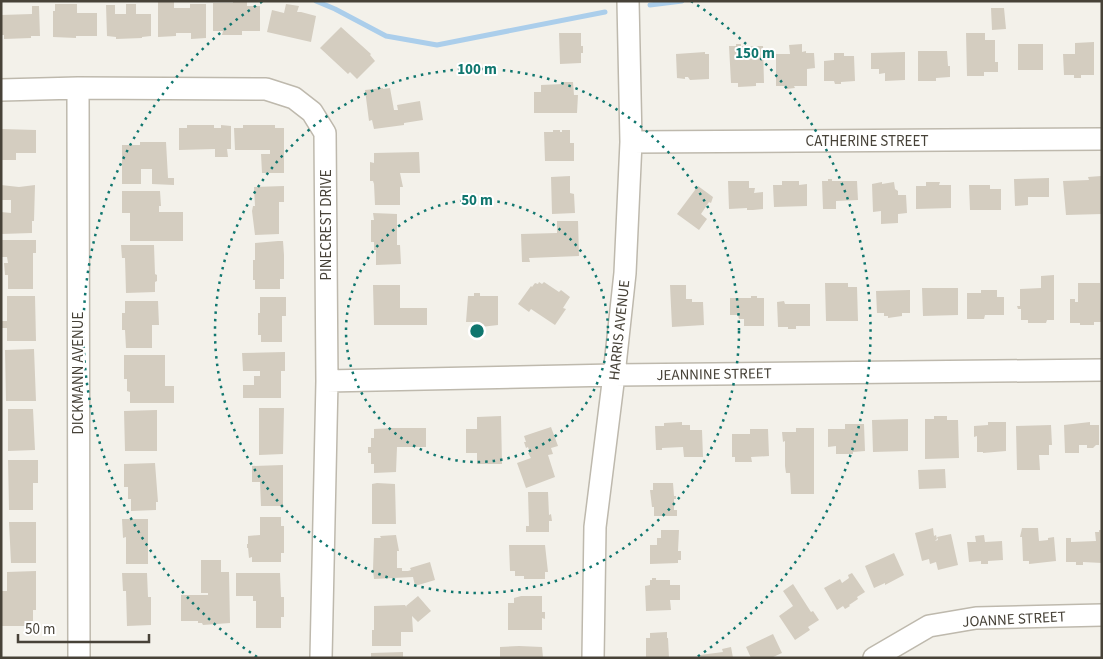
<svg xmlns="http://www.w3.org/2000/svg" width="1103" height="659" font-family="'Source Sans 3',sans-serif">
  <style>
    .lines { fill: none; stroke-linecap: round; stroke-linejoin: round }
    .stream { stroke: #abceeb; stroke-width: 5 }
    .building { fill: #d4cdc0 }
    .street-casing { stroke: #beb9ad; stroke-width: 24 }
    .street { stroke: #fff; stroke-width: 21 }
    .ring { fill: none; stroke: #0f766e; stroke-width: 2.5; stroke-dasharray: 2.5 5 }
    .labels { text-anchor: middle; stroke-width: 4; stroke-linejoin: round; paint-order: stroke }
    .street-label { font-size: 15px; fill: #474238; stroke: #fff }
    .centre { fill: #0f766e; stroke: #fff; stroke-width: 2.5 }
    .ring-label { font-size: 15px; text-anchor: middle; font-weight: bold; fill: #0f766e; stroke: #fff; stroke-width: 4; stroke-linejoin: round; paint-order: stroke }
  </style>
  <rect width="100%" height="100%" fill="#f3f1ea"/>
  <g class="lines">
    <path class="stream" d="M316,1L335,9L386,36L437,45L605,12
      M650,5L682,1"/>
  </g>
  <path class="building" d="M158,1H174V8H190V4H206V38L191,39V33H176V36L158,37Z
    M233,1H247V6H260V31H242V35H222L223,31H213V3H233Z
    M55,4H77V13H97V36H76V38L53,37V11H55Z
    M126,4H136V14H151V36L142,37V38L116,39V37L107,36L106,5H115V14H126Z
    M286,4L299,6L297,12H301L316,16L311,42L267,32L272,10L284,13Z
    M32,6H39L40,36H31V38L4,39V35H1V15L32,14Z
    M991,8H1004L1006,29L992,30Z
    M341,27L371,54L370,55L375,61L357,79L350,72L348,74L320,48Z
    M559,33H581V46H583V53H581V63L560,64Z
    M966,33H985V40H995V62H998V72H984V76H967Z
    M1094,42V75H1081V78H1074V75H1064L1063,54H1075V43Z
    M736,44H741V46H763L764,83H756V86L738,87V83H731L729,46H736Z
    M802,44V52L806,51V53H814L815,68L807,69V86H794L795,88L786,89V86H776V54H790L789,45Z
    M1018,44H1043V70H1018Z
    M918,51H947L948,66H950V77L936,78V81H918Z
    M705,52V54H709V79L690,80L688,77H685V79L677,78L676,54Z
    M905,52V80L885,81V73L879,74V69H871V53Z
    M834,53H844V56H854L855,81L841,82V84H835L834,81H824V61L834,60Z
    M563,82H573L574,95H578L577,113H534V92H541V85L563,84Z
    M383,88V89L390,88L394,110H398L397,105L420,101L423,120L404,123V125L374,129L372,120L369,121L365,90Z
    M187,125H214V128H221V125L231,126V149H227L228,157H215V149L179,150V128H187Z
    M243,125H275V128H284V173H262L261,154H270V150H235L234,128H243Z
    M1,129L36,130V153H16V160H1Z
    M553,130H560V132H562V130H570V143H574V161H545L544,132H553Z
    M140,142H166L168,178H174V185L152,184V169H141V184H122V145H140Z
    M419,152L420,173H400L403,187H400V205H375L374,184L373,181H370V162L374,163V153Z
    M570,176V193L574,194L575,213L552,214L551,177Z
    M1101,176L1102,214L1066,215L1063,181L1089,180L1088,177Z
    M1049,178V197H1028V205L1015,206L1014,179Z
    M828,179H832V181H857L858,200L836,201V209H823L822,181H828Z
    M728,181H749V188H755L754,193L763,192V209L753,210H747V208L729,209Z
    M782,181H799V185L807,184V206L774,207L773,185H782Z
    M882,182V184L894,182L895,189L898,191V195H906L907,213L898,214V223L881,224V211L873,212L872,184Z
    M926,182H940L939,185H951V208L916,209V186H926Z
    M1,185L19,187L35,185L34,221H32V233L1,234V212L11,213V200H1Z
    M969,185H990V189H1001V210H970Z
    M284,186V202H279V234L255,235L252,211L253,206H255L254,187Z
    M698,186L713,197L711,203L709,202L701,214L707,219L699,230L677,214Z
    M122,191H160L161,206H159V212H183V241H130V213H122Z
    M373,213L397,214V245H400L401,264L376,265V250H374V242H371V220H374Z
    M557,221H578L579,256L529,258L530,262H522L521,234L557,233Z
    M1,240H36V253H33V289H8V275H5L4,263H8L7,257H1Z
    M278,241H283L284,255V279H280V289H255V280H253V260H255V243Z
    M121,245H154L155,274L157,275V281L155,282V292L126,293L125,258H122Z
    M1054,275V320H1047L1046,323H1028V320H1021V309H1018L1017,306H1020V289L1041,288V276Z
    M539,282L542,284L544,282L559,292L561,290L570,297L563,308L566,309L555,325L531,309L529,312L518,304L531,286L532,287L535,283L538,284Z
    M825,283H848V287H857L858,321H826Z
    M1078,283H1100L1101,322H1094V325H1080V323H1070V299H1075V302H1078Z
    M373,285H400V308H427V325H374Z
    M670,285H686V299H692V302H703L704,325L672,327Z
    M922,288H958V315L923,316Z
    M910,290V313H902V316L888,318V316H884V313H877L876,291Z
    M981,290H997V297H1004V315H985L984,319H967V293H981Z
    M474,293H480V296H498V325L481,327L480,322H466L468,296H474Z
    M7,296H35L36,341H7V328H1V321H7Z
    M751,296H757V298H764V326H744V319H739L738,315H730V298H751Z
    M260,297H286V316H282V342H261V335H258V313H260Z
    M125,301H158L159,325H152V348H126L125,330H122V313H125Z
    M784,301L785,304H810V326H796V329H788V327H778L777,302Z
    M34,349L36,401H6L5,350Z
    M285,352V371H281V398H243V385H254V376H260V371H243L242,353Z
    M124,355H165V386H174V403H130V392L127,391V379H124Z
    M259,408H284L283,454L259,455Z
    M8,409H33L35,450L8,451Z
    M157,410V451H125L124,411Z
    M501,416L502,464H477V453H466V429H477V417Z
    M934,416H947V420H958L959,458L925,459V419H934Z
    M908,419V451L873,452L872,420Z
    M682,422V425H690V430H702L703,457H684L683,447L662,448V450H656L655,426H664V423Z
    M988,422H1006V451L983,453V452H977V436L974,437V426L988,425Z
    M1090,422V425H1099V445H1096L1093,448H1087V445H1079V453H1065L1064,425Z
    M845,424H864L865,451L853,452V454H836V446L828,447V429H845Z
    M1051,425L1052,445H1049V455H1039L1040,470H1017L1016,426Z
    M551,427L558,446L551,448L553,454L548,455L555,477L526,488L517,463L531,458L528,453H530L528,447L526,448L524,442H526L524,436Z
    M393,428H426V447H397L396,472L374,473V464H371V453H368V447H371V438H374V429Z
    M796,428H814V494H791L790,473H786L785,466V441L783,442L782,432H796Z
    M750,429H768L769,456L751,457L752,462H735V457H732V434H750Z
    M8,460H38V483H33V510H9Z
    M155,463L158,502H156V510L131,511V499H128V487H124V464Z
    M283,465V506H261L260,482H252V466Z
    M945,469L946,488L919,489L918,470Z
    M377,483L395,484L396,524H372V484Z
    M653,483H673L674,496H676V499H674V510H677V516H654V507H652L650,490H653Z
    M528,492H548L549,515L551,514L552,521H549V532H526V526H529Z
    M260,517H281V526H284V553H281V562H252V557L249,558L248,548H247V544H248V536L260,535Z
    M122,519H148V564H126V537L123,538Z
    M9,522H36V563H11Z
    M933,528L934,536L936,535L937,539L935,541L938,540L937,537L951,534L958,565L938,570L936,562L930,564L929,559L922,561L915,533Z
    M1022,528H1038L1039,541L1048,540V538L1054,537L1056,561L1029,564V561H1023L1022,537H1020Z
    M661,530H679L678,551H681V560H678V563L650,564V545H657V538H661Z
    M1099,530H1102V563L1083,562V565H1076V562H1066V538H1071V542L1096,541L1095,532H1099Z
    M396,535L399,551H397V568H402V571H408L411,570L410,568L430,562L435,580L415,586L413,577L374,579L373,570L374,538H381L380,536Z
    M984,535L985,542L1002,541L1003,560L988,561V564H981V561L969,562L967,542H976L975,536Z
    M509,545H545L548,572H545V579H524V576H515V571H510Z
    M894,553L904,575L885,585V583L874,588L865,566Z
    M201,560H221V572H229L230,623L203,625L202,623H198V621H181V595H208V593H201Z
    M36,571V610H33V626H1V591H7V572Z
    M122,573H147L148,597H151V625L127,626L126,591H123Z
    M236,573H280L281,597H284V617H281V628H256V601H253V596H236Z
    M852,573L865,592L857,597L858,599L849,605L850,606L845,609L843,606L837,610L824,588L840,579L842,583L849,578L848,575Z
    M652,578H656V580H670V585H680V600H670L671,610L646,611L645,586L650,585V580H652Z
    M793,584L811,612L813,611L819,620L808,627L810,630L795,640L779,616L793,606L783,591Z
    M418,596L431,611L418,622L412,616L413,632H401V646H372V630H374V606L405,605L407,608L406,606Z
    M521,596H542V612H545V619L542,618V630H508V603H514V598Z
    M667,632V638H668L669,658H646V638H650V633Z
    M773,634L782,653L771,658H751L746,647Z
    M519,646L542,647L543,658H500V647Z
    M731,647L733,658H701L700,655L723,652L722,649Z
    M403,652V658H371V653Z"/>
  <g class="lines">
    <g class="street-casing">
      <path id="street" d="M78,88L79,658
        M1,90L78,88L266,89L294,98L312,112L325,133L327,381L321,658
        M631,142L1102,139
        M327,381L614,375L1102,370
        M593,658L595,527L614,375L625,273L631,142L628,1
        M874,658L929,626L976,618L1102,615"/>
    </g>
    <use href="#street" class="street"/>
  </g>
  <g class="ring">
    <circle cx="477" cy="331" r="131"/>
    <circle cx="477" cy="331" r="262"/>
    <path d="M257 657A393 393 0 0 1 263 1M691 1A393 393 0 0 1 697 657"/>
  </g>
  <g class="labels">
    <g class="street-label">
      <text x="867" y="146">CATHERINE STREET</text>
      <text transform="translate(326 225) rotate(-90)" y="5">PINECREST DRIVE</text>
      <text transform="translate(619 330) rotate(-84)" y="5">HARRIS AVENUE</text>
      <text transform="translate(78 373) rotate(-90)" y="5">DICKMANN AVENUE</text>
      <text transform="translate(714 374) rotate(-1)" y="5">JEANNINE STREET</text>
      <text transform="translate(1014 619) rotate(-3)" y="5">JOANNE STREET</text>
    </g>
  </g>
  <circle cx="477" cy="331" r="8" class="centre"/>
  <g class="ring-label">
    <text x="755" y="58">150 m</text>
    <text x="477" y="74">100 m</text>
    <text x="477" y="205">50 m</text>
  </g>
  <rect width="1103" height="659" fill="none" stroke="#474238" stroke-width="5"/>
  <path d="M18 634v8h131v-8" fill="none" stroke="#474238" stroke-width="2.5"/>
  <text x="25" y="634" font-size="15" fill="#474238" stroke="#ffffff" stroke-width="4" paint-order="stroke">50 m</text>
</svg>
